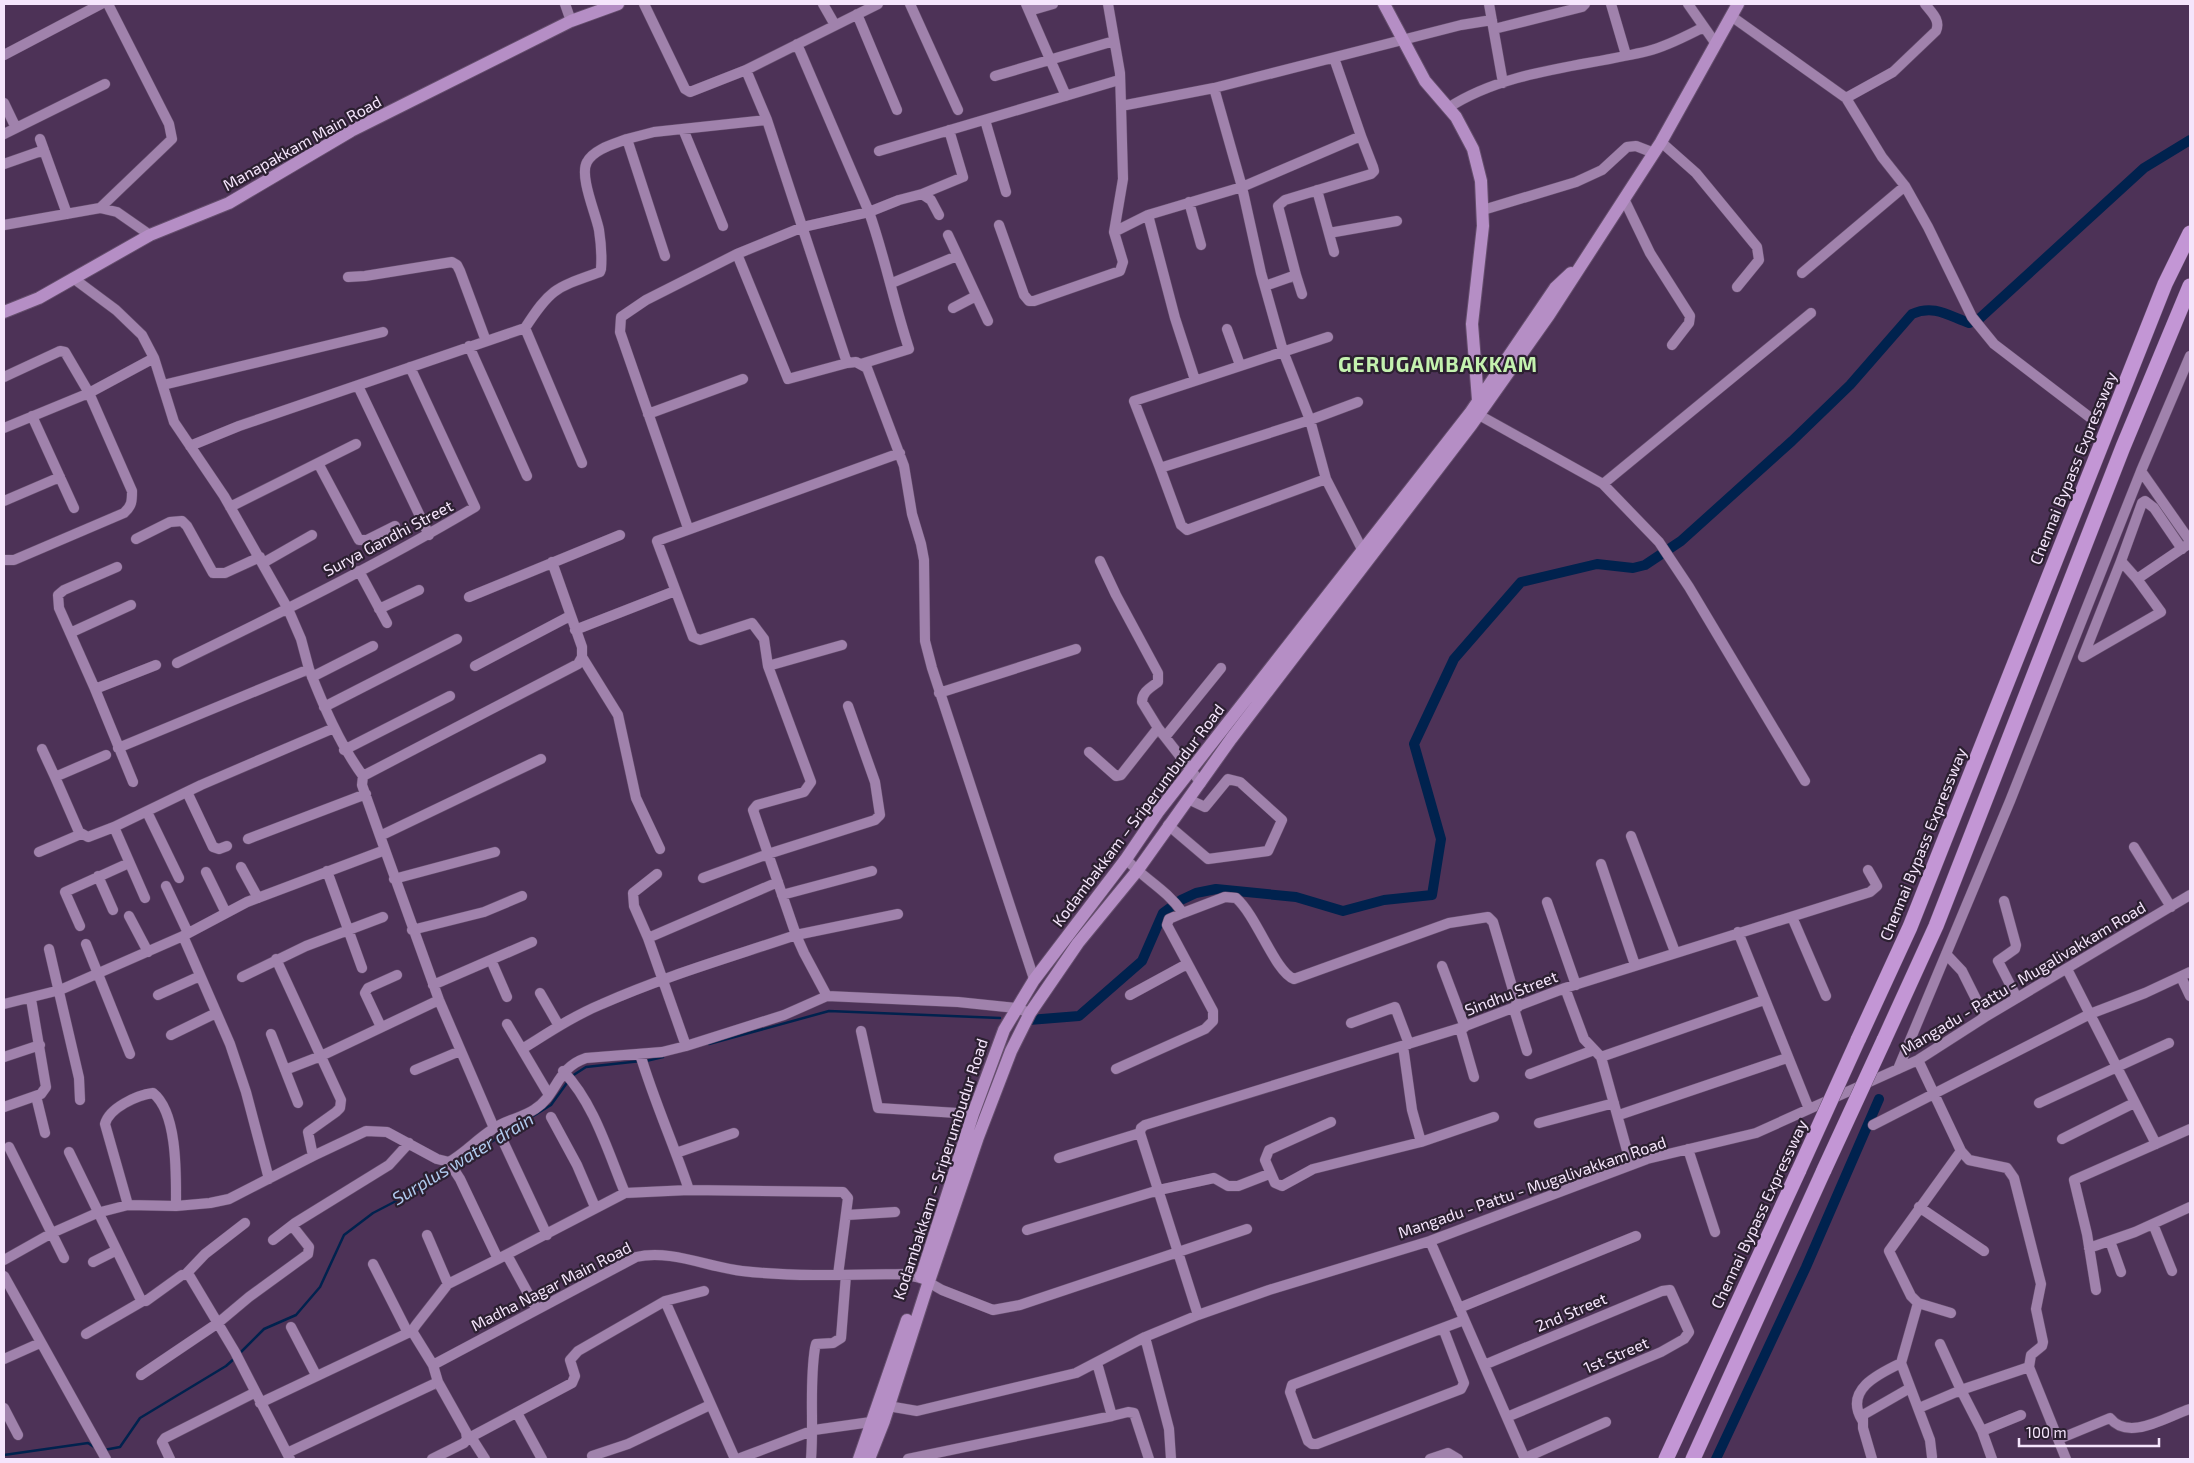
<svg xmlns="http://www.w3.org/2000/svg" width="2194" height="1463" font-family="'Exo 2',sans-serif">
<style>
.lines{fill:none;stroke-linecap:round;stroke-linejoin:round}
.stream{stroke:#00224e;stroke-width:2.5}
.canal{stroke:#00224e;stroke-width:10}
.minor-casing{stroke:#654e6d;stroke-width:11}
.major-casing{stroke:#654e6d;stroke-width:14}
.highway-casing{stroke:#654e6d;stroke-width:16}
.minor{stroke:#a082ac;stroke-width:10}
.major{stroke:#b58ec5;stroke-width:12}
.highway{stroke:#c396d5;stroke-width:15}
.highway-bridge-casing{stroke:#654e6d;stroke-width:16;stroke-linecap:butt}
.highway-bridge{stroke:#c396d5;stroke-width:15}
.labels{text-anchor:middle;stroke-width:4.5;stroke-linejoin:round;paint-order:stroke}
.street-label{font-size:16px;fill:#f5e5fc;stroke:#2c2031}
.water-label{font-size:18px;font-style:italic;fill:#b0caee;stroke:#2c2031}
.district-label{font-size:21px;font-weight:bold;letter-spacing:1px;fill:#c4f2af;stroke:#2c2031}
</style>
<rect width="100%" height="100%" fill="#4d3257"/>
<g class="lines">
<path class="stream" d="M 709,1044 L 829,1011 L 1000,1018
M 646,1061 L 663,1057
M 572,1076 L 586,1067 L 641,1061
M 454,1165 L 551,1105 L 569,1080
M 239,1354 L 264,1329 L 296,1315 L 320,1287 L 344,1235 L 373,1213 L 423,1187 L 450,1169
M 104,1450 L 120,1447 L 140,1418 L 226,1366 L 235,1358
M 4,1455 L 88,1443 L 94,1447"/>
<path class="canal" d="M 1029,1020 L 1079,1016 L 1142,961 L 1163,913 L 1181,900 L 1196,893 L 1216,889 L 1296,897 L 1343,911 L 1384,900 L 1432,895 L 1441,839 L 1414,744 L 1454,659 L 1521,582 L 1597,564 L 1633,568 L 1645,565 L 1681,541 L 1792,441 L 1850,385 L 1912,314 C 1934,304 1949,316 1969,323 L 1979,319 L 2144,168 L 2190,140
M 1716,1459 L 1806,1267 L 1879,1099"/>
<defs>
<path id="minor" d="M 565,4 L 571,21
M 644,4 L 685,89 L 690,92 L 746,70
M 823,4 L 835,25
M 910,4 L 958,110
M 1026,4 L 1066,96
M 1108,4 L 1120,73 L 1121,106 L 1214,88
M 1489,4 L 1503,83
M 1611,4 L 1626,55
M 1688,4 L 1716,44
M 1029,11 L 1053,4
M 857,14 L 897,110
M 1731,16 L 1846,98 L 1882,157 L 1905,186 L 1928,227 L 1972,317 L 1994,344 L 2092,419
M 1494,29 L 1582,7 L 1585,4
M 797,44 L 869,212 L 899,200 L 922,194 L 931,200 L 939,215
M 4,55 L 101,4
M 995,76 L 1114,41
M 1846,98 L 1893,72 L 1936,31 C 1941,20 1931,12 1925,4
M 4,103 L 16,128
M 1448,108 C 1506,70 1582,67 1648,51 C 1668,46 1686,36 1704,27
M 985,120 L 1006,192
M 683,129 L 723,226
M 4,134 L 105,84
M 40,139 L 67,214
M 1661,142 L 1696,173 L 1757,247 L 1759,260 L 1737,287
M 879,151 L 1119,80
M 4,164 L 44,150
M 1317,190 L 1334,252
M 922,194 L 963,177 L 949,130
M 1624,199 L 1650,253 L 1690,316 L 1689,323 L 1672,345
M 1189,202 L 1201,245
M 100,208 L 172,139 L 169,124 L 108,4
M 1483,210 L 1576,182 L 1602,170 L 1627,147 L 1636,146 L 1654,153
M 4,225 L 100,208 L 117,212 L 150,235
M 999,225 L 1024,295 L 1029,301 L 1034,301 L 1120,271 L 1123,262 L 1114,232 L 1123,179 L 1121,106
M 1114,232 L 1148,215
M 1329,233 L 1397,221
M 948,235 L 988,321
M 737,254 L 788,379 L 847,363 L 767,120
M 665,256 L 627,139 L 654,132 L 767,120 L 746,70 L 878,4
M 1802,273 L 1905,186
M 1296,275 L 1302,294
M 348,277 L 365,276 L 452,262 L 457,265 L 460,271 L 486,341
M 892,283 L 957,256
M 1265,286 L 1296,275 L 1278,206 L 1285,200 L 1371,174 L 1374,171 L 1373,167 L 1361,136
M 953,308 L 976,296
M 525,328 C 551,288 555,288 600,272 L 601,269 C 602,256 601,243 599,230 C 596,214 579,176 587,162 C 594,149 614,144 627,139
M 1227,329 L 1240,365
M 469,346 L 527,476
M 847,363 L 856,362 L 867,368 L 904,466 L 912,514 L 921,544 L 924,560 L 925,641 L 932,668 L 1034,979
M 4,377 L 60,351 L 65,352 L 89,393 L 4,428
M 1195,380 L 1175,318 L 1148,215 L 1242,187 L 1361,136 L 1334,58
M 163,385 L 383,332
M 358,386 L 429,535
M 648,414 L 743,379
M 1479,415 L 1603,484 L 1659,542 L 1689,587 L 1805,781
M 32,416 L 74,508
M 190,446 L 239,426 L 525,328 L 582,463
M 318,463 L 359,540 L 367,540 L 395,526
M 1160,468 L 1134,401 L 1328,337
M 2141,471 L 2190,541
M 1326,479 L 1187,530 L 1181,525 L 1160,468 L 1310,420 L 1358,402
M 1603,484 L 1811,313
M 4,501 L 60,477
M 230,507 L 356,444
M 688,528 L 620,332 L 621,317 L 646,300 L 737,254 L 803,227 L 869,212 C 885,257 894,304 909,349 L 861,364
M 136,539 L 170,522 L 182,521 L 187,526 L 213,573 L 225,573 L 260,557
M 1365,555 L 1326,479 L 1310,420 L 1283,351 L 1261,273 L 1242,187 L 1214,88 L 1461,25 L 1492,20
M 4,560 L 14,560 L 124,513 C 132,506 132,501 132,491 L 89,393 L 154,358 L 142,335 L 116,310 L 73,278
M 1100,561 L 1116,595 L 1158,673 L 1158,682 C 1150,688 1142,692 1142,702 L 1158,728
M 2121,561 L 2142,503 L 2145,501 L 2154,508 L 2182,549
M 263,563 L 312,535
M 359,571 L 387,623
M 469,597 L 620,535
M 379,609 L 419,590
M 575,630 L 675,591
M 70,633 L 131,605
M 582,657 L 618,715 L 636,798 L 660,849
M 2083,657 L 2121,561 L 2137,579 L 2190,543
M 2083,657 L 2161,612 L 2137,579
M 177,663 C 278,614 379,564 475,507 L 410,367
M 475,666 L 570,616
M 768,666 L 764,639 L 752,623 L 700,640 L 693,637 L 657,541 L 900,453
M 309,669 C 324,707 339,743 363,776 L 578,664 L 582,657 L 582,647 L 552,562
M 312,677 L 373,646
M 95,689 L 59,608 L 58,595 L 64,590 L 117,567
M 939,693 L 1076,649
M 324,707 L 457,639
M 1165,737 L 1201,783
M 118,748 L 309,669 L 301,639 L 288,609 L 224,496 L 174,422 L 154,358
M 42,749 L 55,777 L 106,755
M 344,750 L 450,696
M 1089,752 L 1116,776 L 1121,775 L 1158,728 L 1165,737 L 1221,668
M 363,776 L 362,785 L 380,836 L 541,759
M 55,777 L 79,832 L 88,837 L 114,827 L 201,785 L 334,728
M 133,782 L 95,689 L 156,665
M 187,792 L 213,847 L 219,849 L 227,846
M 147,812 L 179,878
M 1168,825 L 1208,859 L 1268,851 L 1282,820 L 1240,782 L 1228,779 L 1205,807 L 1188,799
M 114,827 L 145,898
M 380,836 L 439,1000 L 494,1128
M 1631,836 L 1675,952
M 248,839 L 366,794
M 2134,847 L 2171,907
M 39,852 L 81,834
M 1126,859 C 1145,880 1165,888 1183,913 L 1225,897 L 1236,898 C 1257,916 1275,972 1294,979 L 1449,923 L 1488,917 L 1493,922 L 1518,1007
M 1601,864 L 1635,965
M 241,867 L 258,898
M 327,871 L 362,968
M 206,872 L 226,913
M 657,874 L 633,893 L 634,906 L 648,938 L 686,1046
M 98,876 L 113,910
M 703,878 L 768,854 L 875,820 L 880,815 L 875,782 L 848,706
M 394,879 L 495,852
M 166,886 L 188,933
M 782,895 L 872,871
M 2004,901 L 2016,945 L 2015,949 L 1998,961 L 2017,998
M 1547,902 L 1576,985
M 129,916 L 148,952
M 1792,917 L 1826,996
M 80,926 L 65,892 L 129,863
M 412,930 L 484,912 L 522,896
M 1738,932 L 1809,1109
M 183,936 L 247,902 L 385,850
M 648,938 L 778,882
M 86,944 L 130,1054
M 49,949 L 79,1078 L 80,1100
M 1946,954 L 1962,971 L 1985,1017
M 276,959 L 341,1100 L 340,1108 L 336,1112 L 308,1132 L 313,1156
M 491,960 L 507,997
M 1442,966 L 1465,1027
M 2067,969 L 2156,1144
M 242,977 L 306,946 L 383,917
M 2181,977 L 2190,996
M 433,985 L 532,942
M 1565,988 L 1584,1039 L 1601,1057 L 1631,1165
M 540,993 L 559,1026
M 158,995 L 200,976
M 1130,995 L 1187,964
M 827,996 L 804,953 L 796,935 L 898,914
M 4,1004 L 60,990 L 183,936 L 230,1044 L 246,1092 L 269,1179
M 1514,1009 L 1527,1051
M 1351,1023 L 1395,1007 L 1409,1044
M 507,1024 L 549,1095
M 381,1027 L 365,993 L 368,988 L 397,975
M 1460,1028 L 1474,1077
M 861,1031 L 878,1108 L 973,1114
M 271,1034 L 298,1103
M 171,1035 L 216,1013
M 1403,1046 L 1412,1110 L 1421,1142
M 522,1049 C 548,1033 573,1016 602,1004 C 665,976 731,957 796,935 L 753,810 L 757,805 L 804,792 L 811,782 L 768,666 L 842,645
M 640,1054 C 654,1101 674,1145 689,1190
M 4,1057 L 40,1045
M 1601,1057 L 1764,1000
M 1918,1060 L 1961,1151 L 1969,1160 L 2007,1168 L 2014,1178 L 2041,1284 L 2036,1309 L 2043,1342 L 2042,1346 L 2031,1355 L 2029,1367 L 2066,1459
M 1116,1069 L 1205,1029 L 1213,1021 L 1213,1011 L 1167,925 L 1169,919 L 1183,913
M 1898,1069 L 2010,801 L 2141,471 L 2190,356
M 285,1070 L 321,1056 L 439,1000
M 415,1070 L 460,1051
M 563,1071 C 594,1103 608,1152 625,1193
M 1530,1074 L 1594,1050
M 36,1096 L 45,1133
M 2039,1103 L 2169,1043
M 4,1107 L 41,1094 L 46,1087 L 31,999
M 1619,1115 L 1787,1058
M 551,1117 L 577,1165 L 595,1207
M 1331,1122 L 1269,1150 L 1265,1160 L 1275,1183 L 1282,1186 L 1313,1169 L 1421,1142 L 1494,1117
M 1539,1123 L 1614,1103
M 1873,1125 L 2090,1014 L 2145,993 L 2190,972
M 1140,1133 L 1141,1128 L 1145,1125 L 1460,1028 L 1565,988 L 1870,892 L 1877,886 L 1868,870
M 1140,1133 L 1198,1315
M 2062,1139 L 2134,1103
M 503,1141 L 547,1235
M 9,1147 L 64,1258
M 1688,1149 L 1715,1232
M 69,1152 L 141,1300 L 146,1301 L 182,1275 L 189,1275 L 235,1352 L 290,1459
M 676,1153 L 734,1133
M 1059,1158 L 1140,1133
M 449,1162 C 465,1153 477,1139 493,1129 C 505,1120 522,1118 535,1109 C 558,1094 556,1068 586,1058 L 662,1052 L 686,1046 L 784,1015 L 827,996 L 958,1002 L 1016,1008 L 1030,1013
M 449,1162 L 460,1179 L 498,1259 L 625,1193 L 689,1190 L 843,1192 L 848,1198 L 838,1275
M 128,1205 L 105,1124 C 109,1108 137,1095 153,1093 C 178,1113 176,1176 176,1206
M 1919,1207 L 1984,1251
M 847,1215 L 895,1212
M 2153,1224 L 2172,1271
M 1027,1230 L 1159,1190 L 1214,1178 L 1228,1186 L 1238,1186 L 1269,1174
M 427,1235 L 448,1284
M 273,1240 L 295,1223
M 1430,1241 L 1525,1459
M 2110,1241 L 2121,1272
M 2089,1248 L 2135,1232 L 2190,1207
M 507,1255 L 536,1308
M 4,1260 L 52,1233 L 97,1213 L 128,1205 L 176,1206 L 210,1203 L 229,1199 L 313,1156 L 366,1131 L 387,1132 L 437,1159 L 449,1162
M 93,1262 L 115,1251
M 373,1264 L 408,1333
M 186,1274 L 205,1254 L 245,1223
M 4,1276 L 106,1459
M 2096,1290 L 2087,1234 L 2074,1180 L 2190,1129
M 665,1301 L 735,1459
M 1918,1303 L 1901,1363 L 1930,1440 L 1932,1457
M 1459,1308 L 1636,1236
M 1951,1313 L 1918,1303 L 1911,1296 L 1889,1251 L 1961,1151
M 291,1327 L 316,1375
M 1443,1328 L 1464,1383 L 1461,1389 L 1317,1444 L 1312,1444 L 1308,1441 L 1290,1392 L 1292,1385 L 1464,1320
M 86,1334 L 143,1301
M 1145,1337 L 1169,1429 L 1171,1459
M 4,1359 L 40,1343
M 433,1365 L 412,1331 L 416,1325 L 448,1284 L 498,1259
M 1484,1365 L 1662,1291 L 1670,1290 L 1689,1332 L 1684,1339 L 1661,1352 L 1507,1417
M 141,1375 L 218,1323 L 249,1297 L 308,1254 L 309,1247 L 294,1228 L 295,1223 L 389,1165 L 409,1143
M 260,1403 L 412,1331
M 882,1405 L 917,1411 L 1076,1373 L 1145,1337 L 1198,1315 L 1269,1290 L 1430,1241 L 1647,1159 L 1756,1133 L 1918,1060 L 1985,1017 L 2190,895
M 4,1408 L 18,1435
M 1919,1408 L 1961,1390 L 1940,1344
M 517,1413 L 542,1459
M 1112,1416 L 1128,1412 L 1134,1413 L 1149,1459
M 1862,1420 C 1844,1390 1878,1374 1901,1363
M 1982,1431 L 2021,1415
M 471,1437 L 485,1459
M 467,1439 L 572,1383 L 575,1376 L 570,1360 L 578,1351 L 665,1301 L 704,1291
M 2059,1439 L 2110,1418 C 2129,1442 2167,1416 2190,1409
M 287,1453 L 438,1382
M 592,1456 L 628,1444 L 710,1405
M 1525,1458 L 1606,1422
M 170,1459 L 162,1442 L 165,1438 L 254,1393
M 432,1459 L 464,1443 L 467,1439 L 466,1432 L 438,1382 L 433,1365 L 636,1257 C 670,1249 708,1267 742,1271 C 795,1277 850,1275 903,1274 L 921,1278 L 942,1290 L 993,1310 L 1020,1305 L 1247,1229
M 738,1459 L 814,1430 L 878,1421
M 811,1459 C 814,1422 809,1385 815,1348 L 816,1344 L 833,1343 L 841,1338 L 846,1275
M 908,1459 L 1112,1416 L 1097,1363
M 1430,1459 L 1448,1453 L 1458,1459
M 1872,1459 L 1863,1428 L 1863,1415 L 1910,1388
M 1992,1459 L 1982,1431 L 1961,1390 L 2029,1367"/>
<path id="major" d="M 1384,4 L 1425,81 L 1456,117 L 1473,149 L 1481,181 L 1483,226 L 1472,324 L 1478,400
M 4,312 L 39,298 L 150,235 L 229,203 L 351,131 L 571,21 L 618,4
M 921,1277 L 973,1114 L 1004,1030 L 1034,980 L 1126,859 L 1158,812 L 1470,413 L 1555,288 L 1571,273
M 859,1459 L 907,1320
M 869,1459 L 884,1421 L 927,1287 L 978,1137 L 1011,1051 L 1030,1013 L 1078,943 L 1137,871 L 1231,739 L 1472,424 L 1549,315 L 1661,142 L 1738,4"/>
<path id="highway" d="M 1858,1040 L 1910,927 L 2165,284 L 2190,233
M 1884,1040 L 1936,926 L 2123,447 L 2190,286
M 1666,1459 L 1799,1170
M 1693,1459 L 1824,1170"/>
</defs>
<use href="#minor" class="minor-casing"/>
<use href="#major" class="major-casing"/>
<use href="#highway" class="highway-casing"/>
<use href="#minor" class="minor"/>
<use href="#major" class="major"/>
<use href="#highway" class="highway"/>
<defs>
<path id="highway-bridge" d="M 1799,1170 L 1858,1040
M 1824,1170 L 1884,1040"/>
</defs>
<use href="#highway-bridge" class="highway-bridge-casing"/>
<use href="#highway-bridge" class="highway-bridge"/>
</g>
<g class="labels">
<g class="street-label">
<text transform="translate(302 143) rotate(-29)" y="6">Manapakkam Main Road</text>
<text transform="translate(2073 468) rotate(-68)" y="6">Chennai Bypass Expressway</text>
<text transform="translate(388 538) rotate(-28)" y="6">Surya Gandhi Street</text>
<text transform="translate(1138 815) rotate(-53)" y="6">Kodambakkam – Sriperumbudur Road</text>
<text transform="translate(1923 844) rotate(-68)" y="6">Chennai Bypass Expressway</text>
<text transform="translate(2023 978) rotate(-31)" y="6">Mangadu - Pattu - Mugalivakkam Road</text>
<text transform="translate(1511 993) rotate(-21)" y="6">Sindhu Street</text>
<text transform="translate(940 1169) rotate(-72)" y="6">Kodambakkam – Sriperumbudur Road</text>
<text transform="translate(1532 1187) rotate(-19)" y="6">Mangadu - Pattu - Mugalivakkam Road</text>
<text transform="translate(1759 1214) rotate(-65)" y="6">Chennai Bypass Expressway</text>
<text transform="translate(551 1286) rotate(-27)" y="6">Madha Nagar Main Road</text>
<text transform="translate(1571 1312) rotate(-23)" y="6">2nd Street</text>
<text transform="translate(1616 1355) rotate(-23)" y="6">1st Street</text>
</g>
<g class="water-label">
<text transform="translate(463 1159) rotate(-31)" y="6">Surplus water drain</text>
</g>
<g class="district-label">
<text x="1438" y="372">GERUGAMBAKKAM</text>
</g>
</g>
<rect width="2194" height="1463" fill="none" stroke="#f5e5fc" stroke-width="10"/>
<path d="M2019 1438v8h140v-8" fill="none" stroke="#f5e5fc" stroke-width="2.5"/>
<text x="2026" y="1438" font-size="15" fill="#f5e5fc" stroke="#2c2031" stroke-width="4" paint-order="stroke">100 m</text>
</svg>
